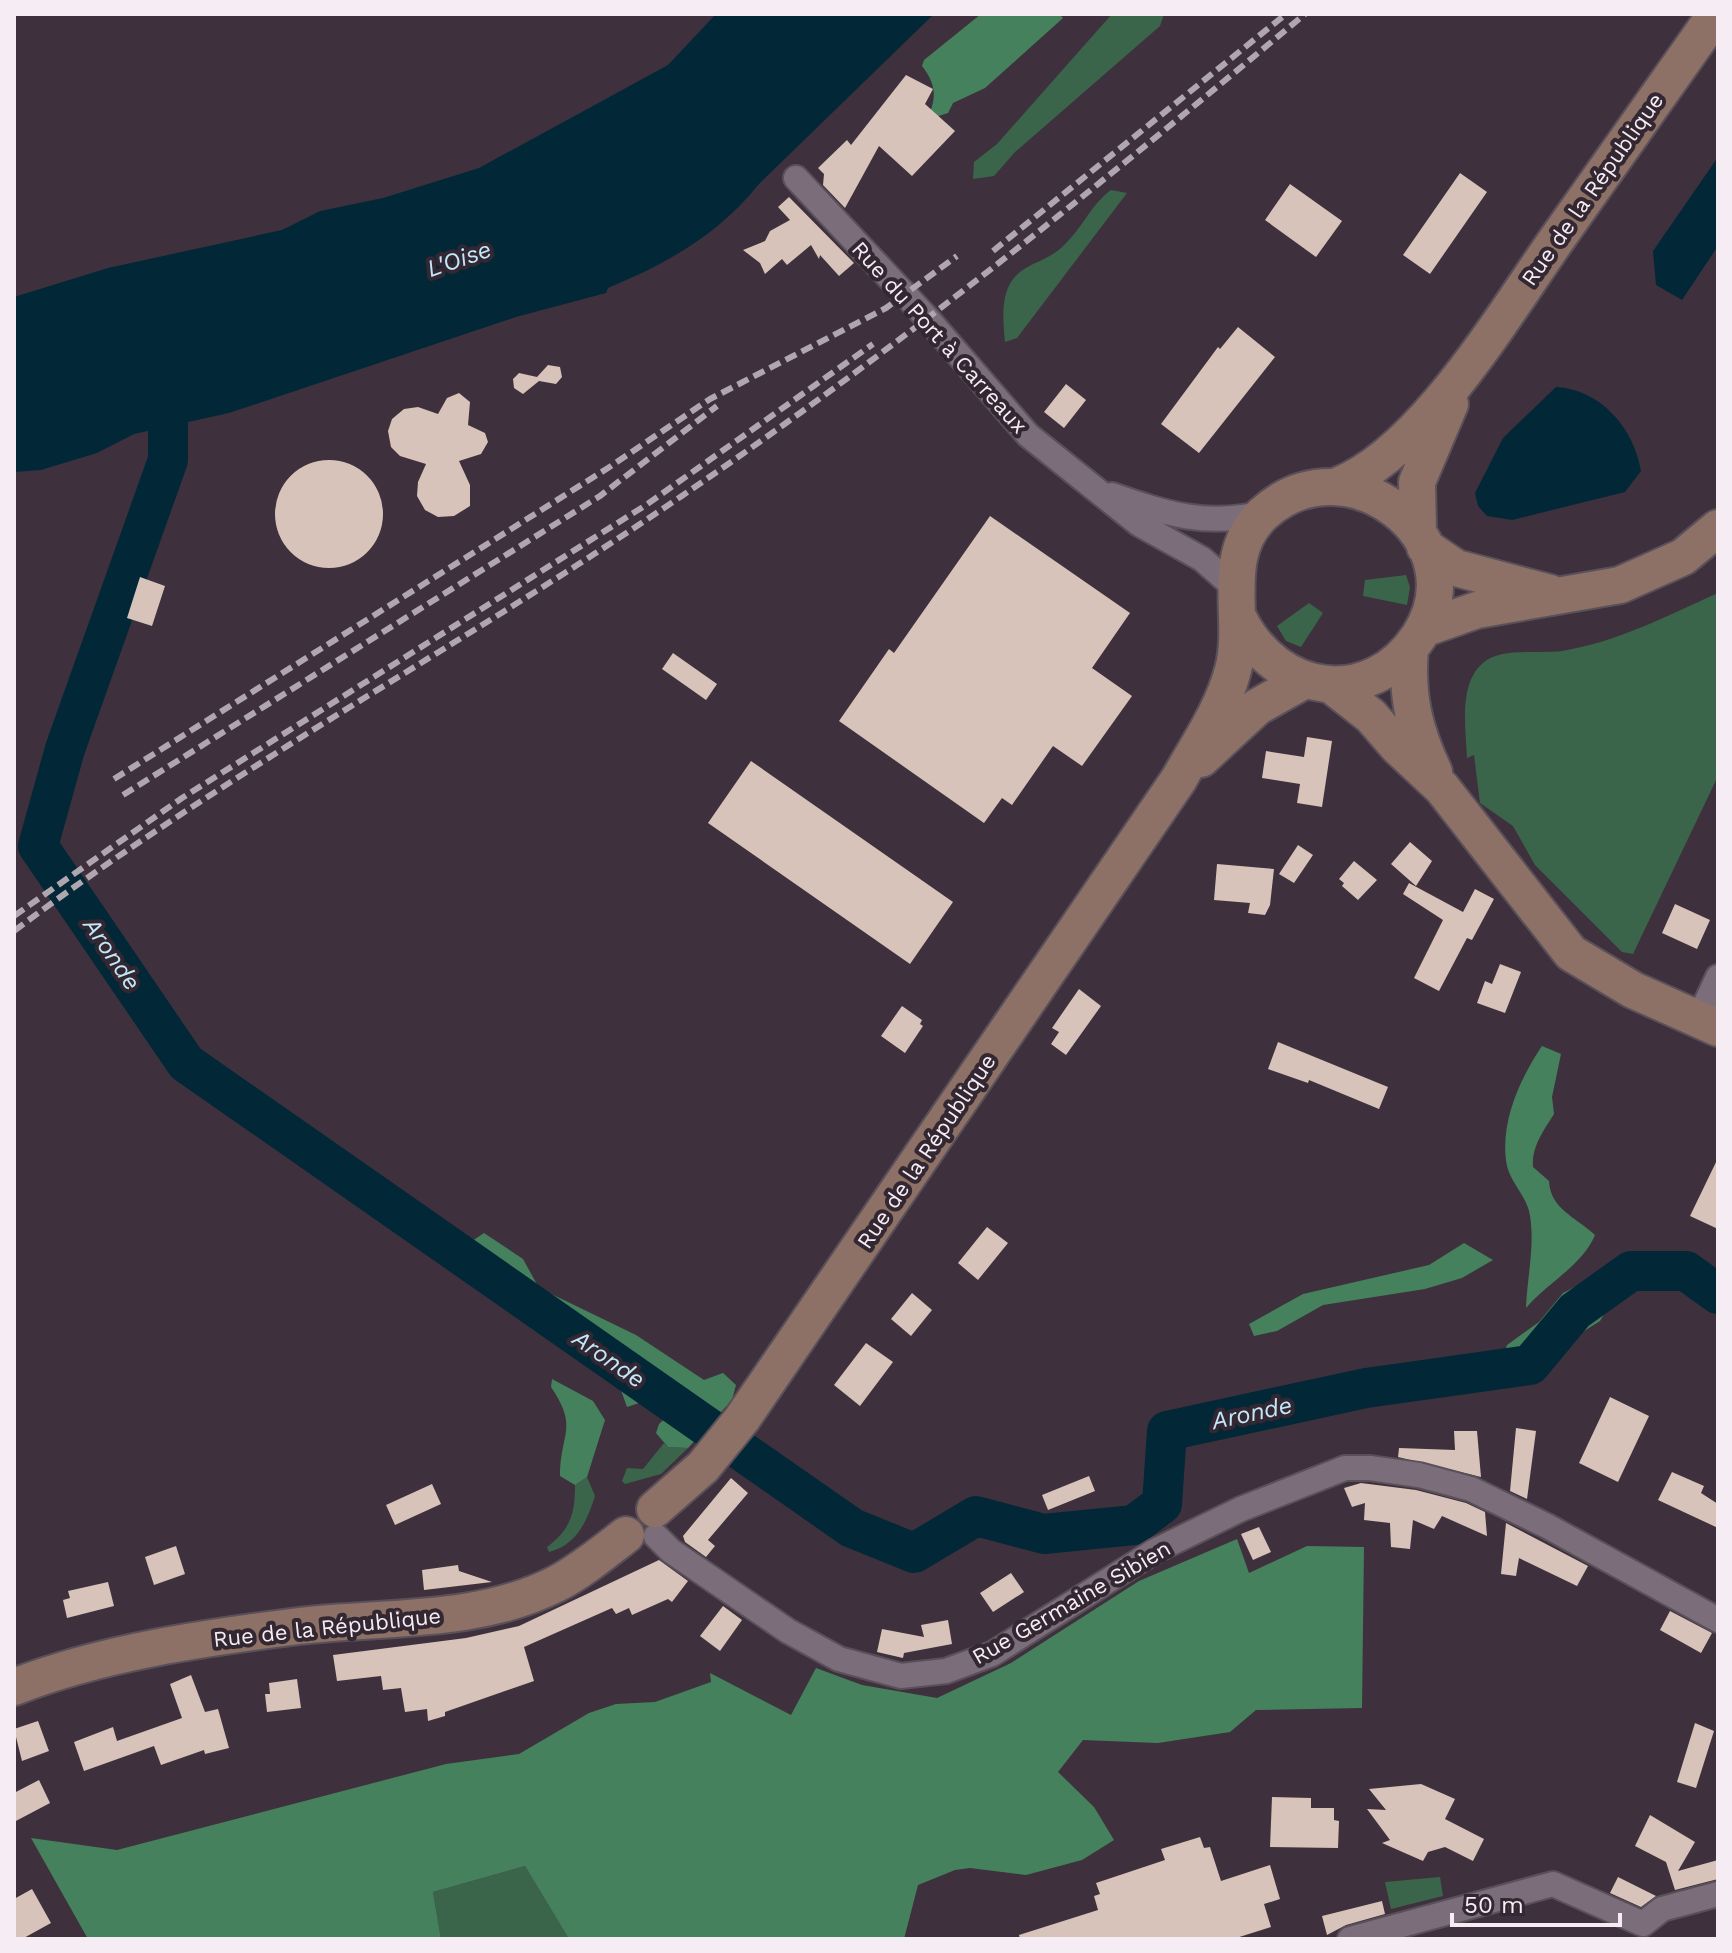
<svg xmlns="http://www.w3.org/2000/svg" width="1732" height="1953" font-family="'Work Sans',sans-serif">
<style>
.green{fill:#3a654a}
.forest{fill:#46815d}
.water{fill:#022838}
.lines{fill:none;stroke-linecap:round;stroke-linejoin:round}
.river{stroke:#022838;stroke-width:40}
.building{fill:#d7c3b9}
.street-casing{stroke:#5a505a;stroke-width:28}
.secondary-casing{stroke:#5a505a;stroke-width:40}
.street{stroke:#7b6d7a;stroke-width:24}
.secondary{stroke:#8d7166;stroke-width:36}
.rail{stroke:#b0a6af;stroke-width:6;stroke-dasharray:12 6;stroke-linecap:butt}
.labels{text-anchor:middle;stroke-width:8;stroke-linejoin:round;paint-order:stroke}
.street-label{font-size:22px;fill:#f5ecf4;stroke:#332732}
.water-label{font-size:24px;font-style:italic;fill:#c4e8fb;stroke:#332732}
</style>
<rect width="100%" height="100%" fill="#3e313d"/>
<path class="green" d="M 1112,14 L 1164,14 L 1160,26 L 1015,152 L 994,176 L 973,179 L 974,162 L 997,144 Z
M 1111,190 L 1127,193 L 1017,338 L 1005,342 C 1003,320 999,288 1020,272 C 1034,261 1051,260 1067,242 C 1084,225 1091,205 1111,190 Z
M 1406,575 L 1410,587 L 1407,605 L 1363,596 L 1365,580 Z
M 1718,593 L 1718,776 L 1633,954 L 1622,952 L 1535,865 L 1513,826 L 1480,803 L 1474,755 L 1467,758 C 1466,729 1458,684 1483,663 C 1500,647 1540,654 1562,651 C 1617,642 1667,616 1718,593 Z
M 1309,603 L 1323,613 L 1301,647 L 1286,641 L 1277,626 Z
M 664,1443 L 668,1447 L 688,1448 L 661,1474 L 625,1484 L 622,1481 L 627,1468 L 643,1469 Z
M 587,1477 L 595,1496 C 587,1521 577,1545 549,1552 L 547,1547 C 571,1529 575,1513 575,1485 Z
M 525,1866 L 569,1939 L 441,1939 L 433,1892 Z
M 1440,1877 L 1443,1896 L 1391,1909 L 1385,1882 Z"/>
<path class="forest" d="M 981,14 L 1059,14 L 1063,18 L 985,88 L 953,103 L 948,113 L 926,120 C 937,100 937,85 922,66 L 924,60 Z
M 1542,1046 L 1561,1054 L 1552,1097 L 1554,1114 C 1544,1130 1531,1147 1533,1167 L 1549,1181 C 1550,1209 1576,1217 1595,1235 C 1582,1266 1548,1282 1526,1308 C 1527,1278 1535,1246 1530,1216 C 1528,1198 1511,1183 1507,1166 C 1499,1125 1519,1080 1542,1046 Z
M 484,1233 L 523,1259 L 539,1288 L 636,1335 L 704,1380 L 723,1373 L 736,1385 L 732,1400 L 688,1448 L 668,1447 L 656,1433 L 659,1424 L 684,1400 C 676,1385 667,1386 652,1388 L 639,1403 L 627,1407 L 617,1379 L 632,1360 L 603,1340 L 520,1316 L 460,1274 L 456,1252 Z
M 1464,1243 L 1493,1260 L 1462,1278 L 1425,1289 L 1323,1305 L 1277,1331 L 1254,1336 L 1249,1324 L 1303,1294 L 1429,1265 Z
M 1586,1281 L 1589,1285 L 1585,1291 L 1525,1352 L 1512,1354 L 1505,1351 L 1507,1345 L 1539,1322 L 1563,1293 Z
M 1642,1284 L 1611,1302 L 1600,1321 L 1562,1345 L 1546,1366 L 1518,1381 L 1510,1380 L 1509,1375 C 1521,1365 1535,1360 1547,1351 C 1579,1328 1597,1284 1642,1284 Z
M 552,1379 L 593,1401 L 605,1420 L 587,1477 L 575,1485 L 560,1476 C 560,1433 579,1428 551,1387 Z
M 1237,1539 L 1249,1573 L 1307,1546 L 1364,1547 L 1362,1708 L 1256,1710 L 1230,1732 L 1158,1743 L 1083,1740 L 1058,1772 L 1094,1807 L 1114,1840 L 1082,1860 L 1026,1875 L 970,1868 L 955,1870 L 918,1885 L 904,1939 L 569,1939 L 525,1866 L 433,1892 L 441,1939 L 88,1939 L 31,1838 L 117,1850 L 446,1764 L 519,1754 L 589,1713 L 616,1704 L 655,1702 L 711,1682 L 710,1673 L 791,1715 L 816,1668 L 862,1685 L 937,1698 L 1011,1663 L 1139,1581 Z"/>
<path class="water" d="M 716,14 L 934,14 L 759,184 C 718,235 668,263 608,288 L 606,293 L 516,317 L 229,413 L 134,434 L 97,453 L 41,470 L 14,472 L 14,297 L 108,268 L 282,230 L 320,211 L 383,198 L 479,168 L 668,65 Z
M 1718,157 L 1718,246 L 1682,300 L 1656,285 L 1653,251 Z
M 1556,387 C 1600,389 1634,428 1641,471 L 1625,492 L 1512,520 L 1487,516 L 1478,506 L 1475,493 L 1503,438 Z"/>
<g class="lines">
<path class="river" d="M 168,370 L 168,460 L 65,749 L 38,846 L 186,1063 L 852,1528 L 914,1553 L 976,1516 L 1044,1534 L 1134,1525 L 1162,1504 L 1167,1431 L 1366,1388 L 1530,1365 L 1575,1311 L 1631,1271 L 1686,1271 L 1718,1294"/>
</g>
<path class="building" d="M 906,75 L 933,89 L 925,104 L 955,131 L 912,176 L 879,146 L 845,208 L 823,185 L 824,174 L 818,168 L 847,140 L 851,145 Z
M 1460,173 L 1487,192 L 1430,274 L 1403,255 Z
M 1290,184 L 1342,221 L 1316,257 L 1265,220 Z
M 789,197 L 854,263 L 839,276 L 820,255 L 819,259 L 811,245 L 787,265 L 782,259 L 765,274 L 760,263 L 743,250 L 765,241 L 770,231 L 790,220 L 778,207 Z
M 1238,327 L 1275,357 L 1199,453 L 1161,424 L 1218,347 L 1220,349 Z
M 548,365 L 560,367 L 562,377 L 556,384 L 539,381 L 523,394 L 514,388 L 513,379 L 519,373 L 537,377 Z
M 1066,384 L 1086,400 L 1064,428 L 1044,412 Z
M 459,393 L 470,402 L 468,425 L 485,433 L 488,442 L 481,454 L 459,461 L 470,485 L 470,506 L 454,516 L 438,517 L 425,510 L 417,496 L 418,482 L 426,464 L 400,456 L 391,447 L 388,431 L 392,419 L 404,409 L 418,407 L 438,414 L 447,398 Z
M275 514a54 54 0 1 1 108 0a54 54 0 1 1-108 0Z
M 990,516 L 1130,613 L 1092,668 L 1132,696 L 1082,766 L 1053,746 L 1012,805 L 1002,798 L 984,823 L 839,721 L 889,649 L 894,653 Z
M 140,577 L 165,586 L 152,626 L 127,618 Z
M 673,653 L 717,684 L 706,700 L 662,669 Z
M 1307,737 L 1332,741 L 1322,807 L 1297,803 L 1300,784 L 1262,778 L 1266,751 L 1304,757 Z
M 751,761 L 953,902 L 910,964 L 708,823 Z
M 1410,842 L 1432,861 L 1416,886 L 1391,864 Z
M 1298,845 L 1313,855 L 1294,883 L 1279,874 Z
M 1354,861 L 1377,880 L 1358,900 L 1342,886 L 1344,883 L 1339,879 Z
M 1217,864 L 1274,869 L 1270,905 L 1265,915 L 1248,913 L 1250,903 L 1214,900 Z
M 1409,883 L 1463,912 L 1475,889 L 1494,899 L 1472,940 L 1467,938 L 1439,991 L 1414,978 L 1443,920 L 1403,894 Z
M 1675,904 L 1710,920 L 1697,949 L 1662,933 Z
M 1500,964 L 1521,972 L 1505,1013 L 1477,1003 L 1485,981 L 1492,984 Z
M 1079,989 L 1101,1006 L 1066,1055 L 1051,1044 L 1059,1032 L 1052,1028 Z
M 902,1006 L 922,1020 L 920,1024 L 923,1026 L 905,1053 L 881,1036 Z
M 1278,1042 L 1388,1087 L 1379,1109 L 1309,1080 L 1308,1083 L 1268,1069 Z
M 1718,1158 L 1718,1229 L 1690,1216 Z
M 987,1227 L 1008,1243 L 978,1280 L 958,1263 Z
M 912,1293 L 932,1310 L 911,1336 L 891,1319 Z
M 866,1343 L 893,1362 L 860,1406 L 834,1385 Z
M 1610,1397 L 1649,1416 L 1618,1482 L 1579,1463 Z
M 1516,1428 L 1536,1431 L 1527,1499 L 1510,1491 Z
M 1454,1431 L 1477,1431 L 1481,1477 L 1398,1457 L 1399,1448 L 1455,1450 Z
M 1672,1472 L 1704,1486 L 1701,1493 L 1718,1504 L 1718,1528 L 1658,1500 Z
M 1089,1476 L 1095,1491 L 1048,1510 L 1042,1495 Z
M 731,1478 L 748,1493 L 708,1540 L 715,1546 L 706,1557 L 685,1542 L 683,1536 Z
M 1361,1483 L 1416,1490 L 1466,1503 L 1485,1512 L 1487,1536 L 1442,1516 L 1434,1529 L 1413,1520 L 1410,1549 L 1391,1547 L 1390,1523 L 1364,1520 L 1365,1503 L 1352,1507 L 1344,1488 Z
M 432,1484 L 441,1504 L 395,1525 L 386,1505 Z
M 1506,1523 L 1588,1566 L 1577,1586 L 1519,1558 L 1516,1576 L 1501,1574 Z
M 1259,1527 L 1271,1552 L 1253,1560 L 1241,1534 Z
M 176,1546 L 185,1574 L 154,1585 L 145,1557 Z
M 659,1560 L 688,1581 L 672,1602 L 668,1599 L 632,1615 L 629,1608 L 616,1614 L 612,1608 L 524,1647 L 534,1681 L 445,1712 L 445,1716 L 428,1721 L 427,1709 L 405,1712 L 401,1688 L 383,1690 L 381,1676 L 337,1681 L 333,1655 L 466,1638 L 519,1626 Z
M 458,1565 L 459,1571 L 492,1582 L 424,1590 L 422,1570 Z
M 1011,1573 L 1024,1592 L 993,1612 L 980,1593 Z
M 108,1582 L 114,1606 L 67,1618 L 63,1600 L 70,1598 L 68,1591 Z
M 723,1606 L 742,1620 L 720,1651 L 700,1636 Z
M 1670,1611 L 1712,1633 L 1701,1653 L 1660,1630 Z
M 948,1620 L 952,1644 L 904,1653 L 903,1658 L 877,1652 L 882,1629 L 924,1637 L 921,1625 Z
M 191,1675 L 205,1712 L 218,1709 L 229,1748 L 205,1754 L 204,1750 L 161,1765 L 154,1746 L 84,1771 L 74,1742 L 113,1727 L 117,1741 L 182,1718 L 170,1684 Z
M 297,1679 L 301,1708 L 267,1712 L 265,1694 L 270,1694 L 269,1683 Z
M 38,1721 L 49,1751 L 22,1761 L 14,1729 Z
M 1695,1723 L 1714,1731 L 1696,1788 L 1677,1782 Z
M 39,1780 L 50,1803 L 14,1822 L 14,1793 Z
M 1421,1784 L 1455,1799 L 1445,1819 L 1484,1839 L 1473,1861 L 1445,1847 L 1428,1852 L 1423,1861 L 1382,1843 L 1390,1840 L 1367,1809 L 1386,1810 L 1369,1789 Z
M 1272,1797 L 1311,1798 L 1311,1808 L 1334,1808 L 1334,1820 L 1339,1821 L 1338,1848 L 1270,1847 Z
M 1650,1815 L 1695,1842 L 1678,1871 L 1718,1860 L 1718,1879 L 1675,1890 L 1666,1862 L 1635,1846 Z
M 1200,1837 L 1204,1848 L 1210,1847 L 1221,1881 L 1270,1865 L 1280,1899 L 1264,1904 L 1271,1927 L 1233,1939 L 1020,1939 L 1019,1935 L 1098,1910 L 1094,1896 L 1100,1894 L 1096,1883 L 1165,1860 L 1161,1849 Z
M 1618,1877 L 1656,1896 L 1641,1907 L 1610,1893 Z
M 32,1889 L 51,1923 L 22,1939 L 14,1939 L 14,1899 Z
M 1382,1901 L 1385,1914 L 1346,1925 L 1327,1935 L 1322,1916 Z"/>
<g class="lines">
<defs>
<path id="street" d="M 796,178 L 927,318 L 1028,435 L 1139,524 L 1202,559 L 1235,588
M 1112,495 C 1167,514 1206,527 1264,513
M 1698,1020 L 1718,977
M 656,1536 L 671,1551 L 788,1631 L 839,1659 L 901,1676 L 946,1671 L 992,1654 L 1155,1551 L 1241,1509 L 1345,1468 L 1370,1468 L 1419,1475 L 1471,1489 L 1547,1526 L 1718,1620
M 1350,1939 L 1553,1884 L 1643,1924 L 1662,1909 L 1718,1894"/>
<path id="secondary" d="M 1337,486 C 1422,454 1505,313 1557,239 C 1610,164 1663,89 1716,14
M 1418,532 L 1417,482 L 1450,404
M 1425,547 L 1456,568 L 1550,593
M 1423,629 L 1477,610 L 1620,585 L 1683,557 L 1718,528
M 1410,649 C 1406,695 1414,730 1434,772
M 1330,684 L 1371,716 L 1397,746 L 1442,788 L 1571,953 L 1633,990 L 1718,1028
M 1201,759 L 1257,707 L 1305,680
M 655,1509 L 703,1467 L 742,1419 L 1179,779 C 1198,745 1223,709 1233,670 C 1247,619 1218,556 1263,514 C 1347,437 1481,540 1419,636 C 1370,710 1277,695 1239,619
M 14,1687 C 104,1652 204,1638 299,1626 C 385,1616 477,1624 556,1584 C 581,1571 604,1552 626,1535"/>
</defs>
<use href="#street" class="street-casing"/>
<use href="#secondary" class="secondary-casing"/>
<use href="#street" class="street"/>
<use href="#secondary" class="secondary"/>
<path class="rail" d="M 993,251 L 1286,14
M 114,779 L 608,468 L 710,399 L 886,308 L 957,256
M 123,795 L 600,496 L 717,406
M 14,916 L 182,798 L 646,505 L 873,344
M 14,931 C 218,778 443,656 655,514 C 882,362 1095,189 1305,14"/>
</g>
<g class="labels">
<g class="street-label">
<text transform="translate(1592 189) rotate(-55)" y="8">Rue de la République</text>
<text transform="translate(940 337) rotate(48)" y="8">Rue du Port à Carreaux</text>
<text transform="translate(926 1151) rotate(-56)" y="8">Rue de la République</text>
<text transform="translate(1071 1602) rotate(-30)" y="8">Rue Germaine Sibien</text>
<text transform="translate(327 1627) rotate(-6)" y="8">Rue de la République</text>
</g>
<g class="water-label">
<text transform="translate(459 259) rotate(-19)" y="8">L'Oise</text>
<text transform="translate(112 954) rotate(56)" y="8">Aronde</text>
<text transform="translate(609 1359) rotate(35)" y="8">Aronde</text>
<text transform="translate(1252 1413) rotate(-12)" y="8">Aronde</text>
</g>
</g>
<rect width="1732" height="1953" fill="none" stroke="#f5ecf4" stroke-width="32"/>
<path d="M1452 1913v12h168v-12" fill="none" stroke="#f5ecf4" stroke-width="4"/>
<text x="1464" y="1913" font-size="24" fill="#f5ecf4" stroke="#332732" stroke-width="6" paint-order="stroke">50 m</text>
</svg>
